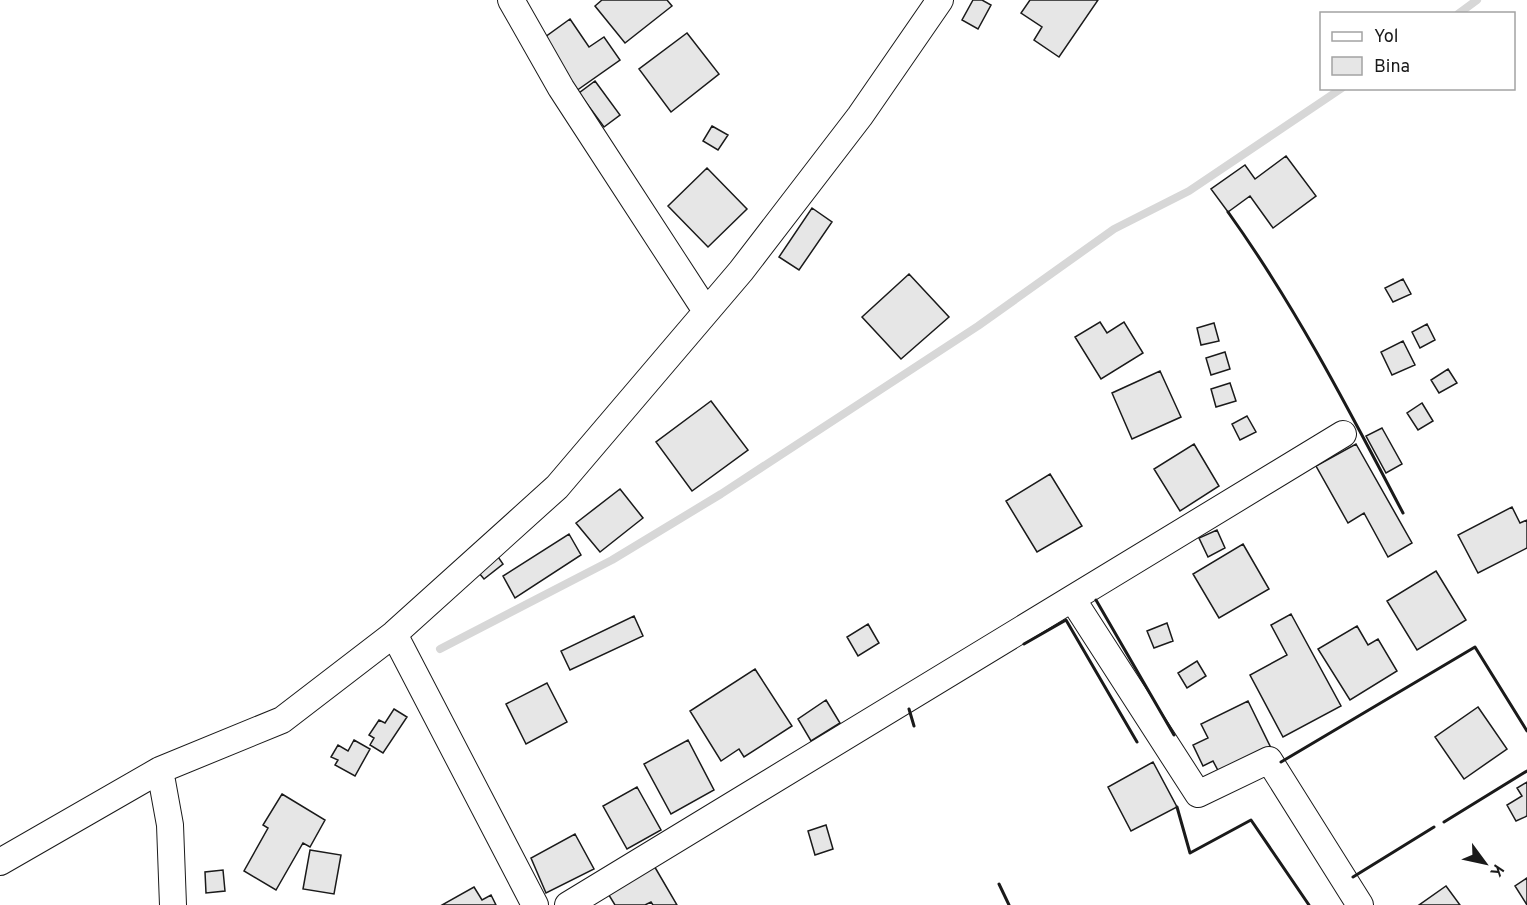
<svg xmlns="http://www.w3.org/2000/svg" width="1527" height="905" font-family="Overpass,sans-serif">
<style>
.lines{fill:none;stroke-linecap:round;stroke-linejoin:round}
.stream{stroke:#d7d7d7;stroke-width:8}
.building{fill:#e6e6e6;stroke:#1a1a1a;stroke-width:1.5}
.street-casing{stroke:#1a1a1a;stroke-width:28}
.street{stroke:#fff;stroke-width:26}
.wall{stroke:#1a1a1a;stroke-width:3}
</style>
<rect width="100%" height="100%" fill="#fff"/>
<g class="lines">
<path class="stream" d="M 1458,14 L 1477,0
M 440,649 L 612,560 L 721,494 L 978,326 L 1114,229 L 1189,191 L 1342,88"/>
</g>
<path class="building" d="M 602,0 L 667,0 L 672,6 L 625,43 L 595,6 Z
M 973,0 L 982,0 L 991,5 L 978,29 L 962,20 Z
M 1030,0 L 1098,0 L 1059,57 L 1034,40 L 1042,27 L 1021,13 Z
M 570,19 L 589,47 L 604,37 L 620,60 L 576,91 L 541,40 Z
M 687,33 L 719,74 L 671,112 L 639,69 Z
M 595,81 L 620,115 L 604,127 L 579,93 Z
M 712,126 L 728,135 L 718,150 L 703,141 Z
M 1286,156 L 1316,196 L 1273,228 L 1250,196 L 1228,212 L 1211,189 L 1245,165 L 1255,179 Z
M 707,168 L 747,209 L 708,247 L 668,206 Z
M 812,208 L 832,222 L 799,270 L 779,257 Z
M 909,274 L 949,317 L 901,359 L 862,317 Z
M 1403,279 L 1411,294 L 1393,302 L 1385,288 Z
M 1100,322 L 1107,333 L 1124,322 L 1143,353 L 1101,379 L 1075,337 Z
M 1214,323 L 1219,341 L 1201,345 L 1197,328 Z
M 1427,324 L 1435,340 L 1420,348 L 1412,332 Z
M 1403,341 L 1415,365 L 1392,375 L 1381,352 Z
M 1225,352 L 1230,369 L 1211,375 L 1206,358 Z
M 1448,369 L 1457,383 L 1439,393 L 1431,380 Z
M 1160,371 L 1181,417 L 1132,439 L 1112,393 Z
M 1230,383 L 1236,401 L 1216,407 L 1211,389 Z
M 711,401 L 748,450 L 692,491 L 656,442 Z
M 1422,403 L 1433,421 L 1418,430 L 1407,413 Z
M 1247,416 L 1256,432 L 1240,440 L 1232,424 Z
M 1382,428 L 1402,464 L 1386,473 L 1366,436 Z
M 1194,444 L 1219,486 L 1180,511 L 1154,469 Z
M 1356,444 L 1412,543 L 1388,557 L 1364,513 L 1348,523 L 1316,466 Z
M 1050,474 L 1082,526 L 1037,552 L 1006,501 Z
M 620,489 L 643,518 L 600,552 L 576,523 Z
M 1512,507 L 1520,523 L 1527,520 L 1527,548 L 1478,573 L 1458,535 Z
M 1217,530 L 1225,548 L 1208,557 L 1199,538 Z
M 569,534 L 581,555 L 515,598 L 503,576 Z
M 1243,544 L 1269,589 L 1219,618 L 1193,574 Z
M 494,551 L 503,564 L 484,579 L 474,567 Z
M 1436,571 L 1466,620 L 1417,650 L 1387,601 Z
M 1291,614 L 1341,706 L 1283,737 L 1250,675 L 1287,655 L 1271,625 Z
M 634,616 L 643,636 L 570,670 L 561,651 Z
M 1167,623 L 1173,641 L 1154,648 L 1147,631 Z
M 868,624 L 879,643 L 858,656 L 847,637 Z
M 1357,626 L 1368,645 L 1378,639 L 1397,671 L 1350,700 L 1318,649 Z
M 1197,661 L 1206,676 L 1187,688 L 1178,673 Z
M 755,669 L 792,726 L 744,757 L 739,749 L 721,761 L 690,711 Z
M 547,683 L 567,722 L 526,744 L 506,704 Z
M 826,700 L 840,723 L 811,741 L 798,719 Z
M 1248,701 L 1273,752 L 1222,778 L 1213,761 L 1203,766 L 1193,745 L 1208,738 L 1201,724 Z
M 1478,707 L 1507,749 L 1464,779 L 1435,737 Z
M 394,709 L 407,717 L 383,753 L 370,745 L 374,738 L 369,735 L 379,720 L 385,723 Z
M 354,740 L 370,749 L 355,776 L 335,765 L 338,760 L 331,757 L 338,745 L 348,751 Z
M 688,740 L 714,790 L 671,814 L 644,764 Z
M 1153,762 L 1177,807 L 1131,831 L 1108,787 Z
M 1527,782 L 1527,816 L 1516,821 L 1507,805 L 1522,796 L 1517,788 Z
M 637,787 L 661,830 L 627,849 L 603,806 Z
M 282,794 L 325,820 L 310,847 L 303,843 L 276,890 L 244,871 L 268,828 L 263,825 Z
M 826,825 L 833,849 L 815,855 L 808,831 Z
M 575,834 L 594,869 L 546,893 L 531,858 Z
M 310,850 L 341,855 L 334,894 L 303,889 Z
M 653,864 L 677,905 L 653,905 L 651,902 L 645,905 L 615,905 L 607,892 Z
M 223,870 L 225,891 L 206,893 L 205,872 Z
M 1527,878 L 1527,905 L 1515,886 Z
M 1446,886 L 1460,905 L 1419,905 Z
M 474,887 L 482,900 L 491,895 L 496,905 L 442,905 Z"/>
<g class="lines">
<defs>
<path id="street" d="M 511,0 L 561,88 L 706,311
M 1073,600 L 1198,794 L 1269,760 L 1360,905
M 394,634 L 535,905
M 160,770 L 170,825 L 173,905
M 0,862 L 160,770 L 282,720 L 394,634 L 557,487 L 741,271 L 860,116 L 940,0
M 568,905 L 1343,434"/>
</defs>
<use href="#street" class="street-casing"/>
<use href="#street" class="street"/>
<path class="wall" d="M 1228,212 C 1296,307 1349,410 1403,513
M 1096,600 L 1174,735
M 1024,644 L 1066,620 L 1137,742
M 909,709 L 914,726
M 1281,762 L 1475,647 L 1527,731
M 1177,807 L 1190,853 L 1251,820 L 1309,905
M 1444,822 L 1527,771
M 1353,877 L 1434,827
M 999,884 L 1009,905"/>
</g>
<rect x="1320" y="12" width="195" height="78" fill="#ffffff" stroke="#a3a3a3" stroke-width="1.5"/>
<rect x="1332" y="32" width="30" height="9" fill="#ffffff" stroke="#a3a3a3" stroke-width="1.5"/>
<text x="1374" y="42" font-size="18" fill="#1a1a1a">Yol</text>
<rect x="1332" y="57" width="30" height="18" fill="#e6e6e6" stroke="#a3a3a3" stroke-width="1.5"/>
<text x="1374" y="72" font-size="18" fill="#1a1a1a">Bina</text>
<g transform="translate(1485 863) rotate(123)" stroke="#ffffff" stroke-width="4.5" paint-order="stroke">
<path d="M0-4.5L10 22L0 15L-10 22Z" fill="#1a1a1a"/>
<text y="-9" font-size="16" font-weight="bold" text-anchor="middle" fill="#1a1a1a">K</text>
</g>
</svg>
